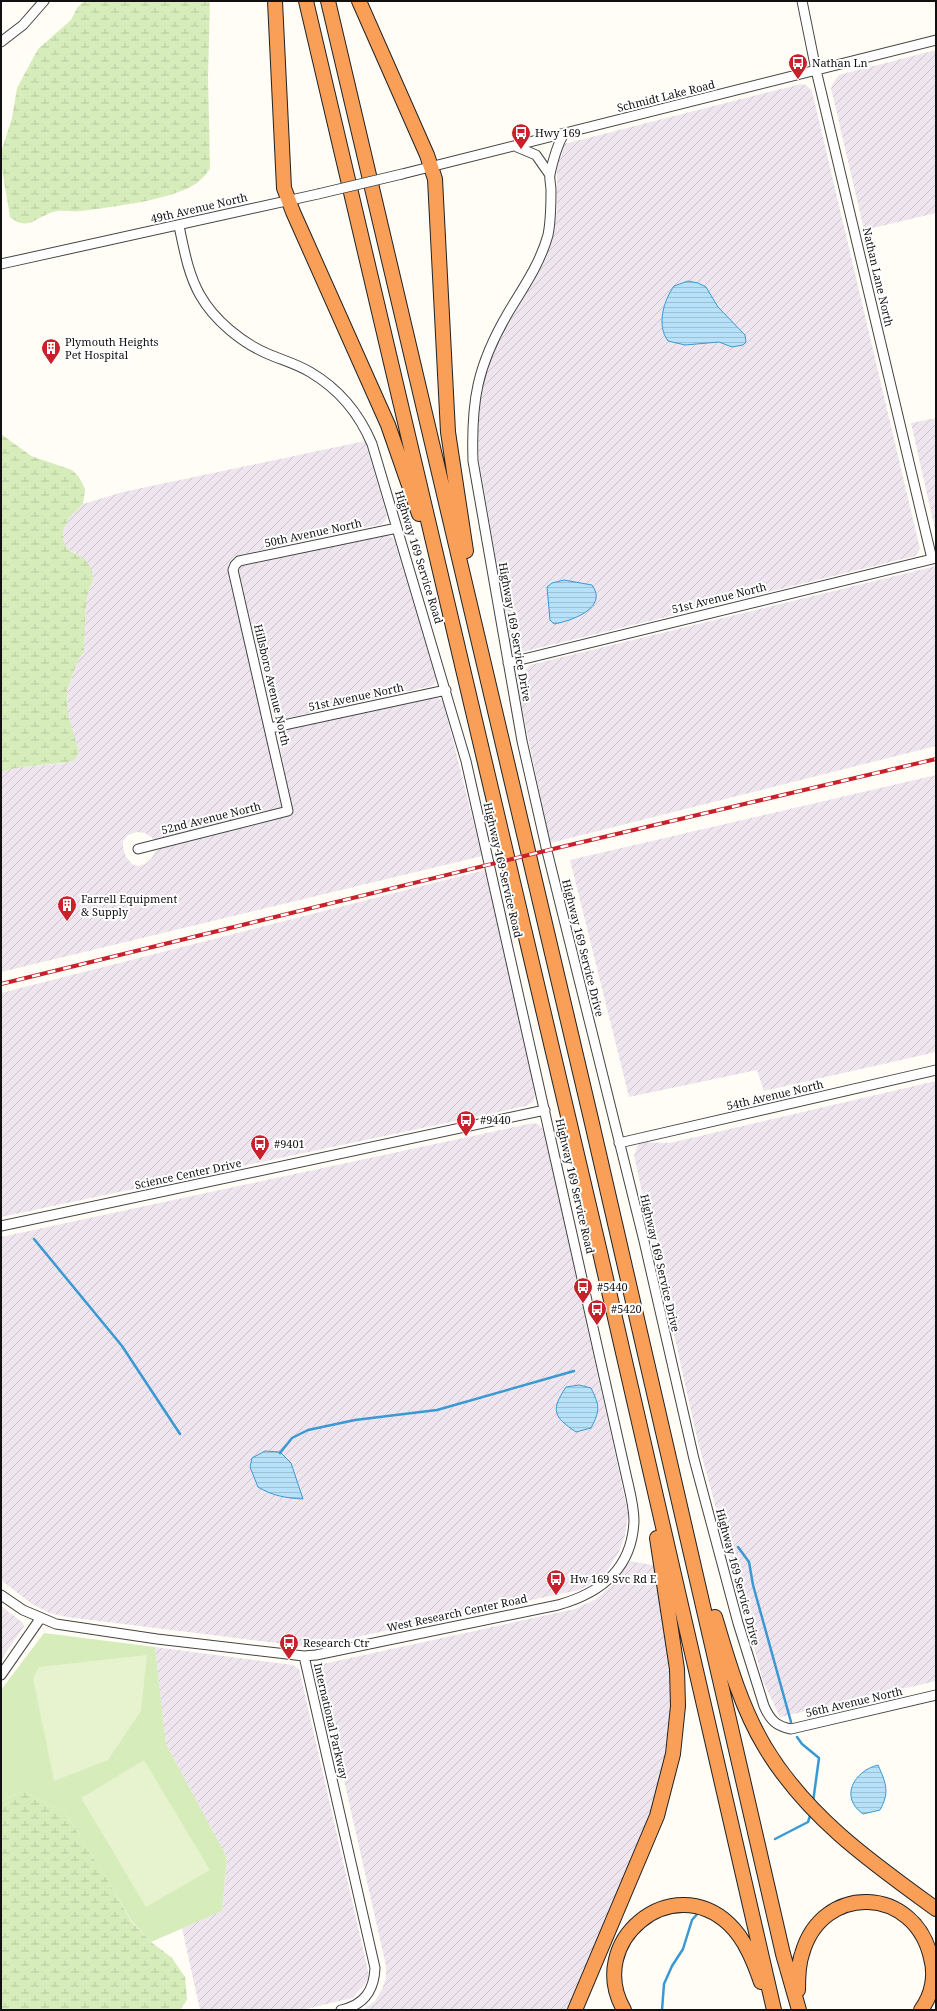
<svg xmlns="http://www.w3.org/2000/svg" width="937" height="2011" font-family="'Noto Serif',serif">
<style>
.industrial{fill:url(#industrial-furrows)}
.wetland{fill:url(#wetland-marsh)}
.park{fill:#d6ecbb}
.pitch{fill:#e7f3ce}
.water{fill:url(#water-rules);stroke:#3a99d3}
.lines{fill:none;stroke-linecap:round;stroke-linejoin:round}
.stream{stroke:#3a99d3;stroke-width:2.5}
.minor-casing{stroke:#444;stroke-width:11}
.highway-casing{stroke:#222;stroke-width:16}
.minor{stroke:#fff;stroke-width:9}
.highway{stroke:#fa9f58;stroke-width:14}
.rail-casing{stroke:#c8212c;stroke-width:4}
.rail{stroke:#fff;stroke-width:2.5;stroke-dasharray:8;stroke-linecap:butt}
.minor-bridge-casing{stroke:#444;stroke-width:11;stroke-linecap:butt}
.minor-bridge{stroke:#fff;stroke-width:9}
.labels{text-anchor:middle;stroke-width:4;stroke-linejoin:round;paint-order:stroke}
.poi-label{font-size:11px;fill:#111;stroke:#fff;text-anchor:start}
.street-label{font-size:11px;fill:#111;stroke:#fff}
</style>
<defs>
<pattern id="industrial-furrows" width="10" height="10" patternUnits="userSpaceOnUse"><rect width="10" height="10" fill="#eee5ef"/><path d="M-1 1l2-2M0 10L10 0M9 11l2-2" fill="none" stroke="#cbc3cc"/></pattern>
<pattern id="wetland-marsh" width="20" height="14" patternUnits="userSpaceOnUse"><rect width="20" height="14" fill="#d6ecbb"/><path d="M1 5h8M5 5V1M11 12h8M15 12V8" fill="none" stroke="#b7c9a0"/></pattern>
<pattern id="water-rules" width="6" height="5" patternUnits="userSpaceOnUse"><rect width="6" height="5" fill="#b7e1f9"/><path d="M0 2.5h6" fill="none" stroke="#9cc0d4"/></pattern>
</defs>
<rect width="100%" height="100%" fill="#fffdf5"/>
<path class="industrial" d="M 936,50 L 936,213 L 864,230 L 831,88 L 833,83 L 839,75 Z
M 801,84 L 806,85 L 812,91 L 920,549 L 915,556 L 518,653 L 513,651 L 511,648 L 479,460 L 478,421 L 481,389 L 497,341 L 532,285 L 545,260 L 553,234 L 557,211 L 557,154 L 564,144 Z
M 936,418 L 936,534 L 911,423 Z
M 365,441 L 387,516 L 386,520 L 382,524 L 234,556 L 230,561 L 228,573 L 283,803 L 282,809 L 158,839 L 154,839 L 145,833 L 137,832 L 128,835 L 123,841 L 123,847 L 126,857 L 133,865 L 138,866 L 145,864 L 151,859 L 156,851 L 160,849 L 292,814 L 278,735 L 279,732 L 284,729 L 436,697 L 443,701 L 482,856 L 1,972 L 1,772 L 16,767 L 59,764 L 74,761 L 79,752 L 68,714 L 67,691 L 78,660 L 84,652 L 86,603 L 89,590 L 93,580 L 92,570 L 77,554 L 67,549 L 63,539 L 64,528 L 69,518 L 83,504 L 123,492 Z
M 386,534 L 394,539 L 436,679 L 435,683 L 431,686 L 278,720 L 274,719 L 239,572 L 240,568 L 243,566 Z
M 936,566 L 936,746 L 550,843 L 518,689 L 518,681 L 523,673 L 530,665 Z
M 936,775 L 936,1052 L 764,1091 L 757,1070 L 629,1097 L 570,860 Z
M 485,870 L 535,1093 L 533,1102 L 526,1106 L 1,1217 L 1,993 Z
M 936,1081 L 936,1681 L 780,1717 L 763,1681 L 698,1442 L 634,1156 L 639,1142 L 670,1143 Z
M 533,1123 L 538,1124 L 544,1130 L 628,1513 L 625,1535 L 619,1552 L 606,1572 L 593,1583 L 579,1590 L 309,1647 L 67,1617 L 50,1613 L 32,1604 L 1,1580 L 1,1237 Z
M 629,1561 L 658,1566 L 673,1682 L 670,1725 L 665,1759 L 654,1807 L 568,2010 L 363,2010 L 375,2001 L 382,1989 L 386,1978 L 386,1966 L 318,1665 L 575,1609 L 596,1599 L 617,1581 Z
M 1,1606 L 23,1623 L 24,1626 L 1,1660 Z
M 155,1647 L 293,1665 L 299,1669 L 369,1975 L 365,1984 L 352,1998 L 302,2010 L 200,2010 L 182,1928 L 222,1911 L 227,1857 L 166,1744 Z"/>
<path class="wetland" d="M 84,1 L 210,1 L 208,77 L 210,169 C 206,174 202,179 197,183 C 173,200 111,207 81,211 C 73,212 64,210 57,211 C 36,215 30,233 10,217 L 1,163 L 1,153 L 12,118 L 17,88 L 38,49 L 71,20 L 77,8 Z
M 1,434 L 31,456 L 72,470 L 79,477 L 85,489 L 83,504 L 69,518 L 64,528 L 63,539 L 67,549 L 85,559 L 92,570 L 93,580 L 89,590 L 86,603 L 84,652 L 78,660 L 67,691 L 68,714 L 79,752 L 74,761 C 50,766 25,764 1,772 Z
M 23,1791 L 65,1813 L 109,1882 L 131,1921 L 151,1942 L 172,1958 L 185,1977 L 187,2000 L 180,2010 L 1,2010 L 1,1802 Z"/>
<path class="park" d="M 44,1633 L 155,1647 L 166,1744 L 227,1857 L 222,1911 L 151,1942 L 131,1920 L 109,1882 L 65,1813 L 23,1791 L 1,1802 L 1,1690 Z"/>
<path class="pitch" d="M 147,1655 L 141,1711 L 108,1760 L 54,1781 L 33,1678 L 39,1667 Z
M 144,1760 L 210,1870 L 146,1907 L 81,1798 Z"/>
<path class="water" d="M 688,281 L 698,283 L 706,287 L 718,307 L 745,335 L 746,342 L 743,345 L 732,347 L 719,342 L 685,345 L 668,341 C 656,325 664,300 674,286 Z
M 564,580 L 592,585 C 609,608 571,621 554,624 L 550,620 L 547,587 L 552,583 Z
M 579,1385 L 591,1388 C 600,1406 600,1411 591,1428 L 576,1432 C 554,1417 550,1411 566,1387 Z
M 265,1451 L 280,1452 L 291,1463 L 303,1499 C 286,1498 273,1496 258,1487 L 250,1467 L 252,1458 Z
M 878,1765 C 886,1783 890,1792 880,1810 L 863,1814 C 839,1797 854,1771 878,1765 Z"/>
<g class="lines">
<path class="stream" d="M 34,1239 L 122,1346 L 180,1434
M 280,1453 L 292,1438 L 308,1430 L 355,1420 L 437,1410 L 574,1371
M 738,1547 L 749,1562 L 753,1585 L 791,1722
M 797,1737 L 802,1744 L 819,1758 L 813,1802
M 775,1839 L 808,1822 L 810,1816
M 662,2010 L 664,1984 L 672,1966 L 683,1949 L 692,1920 L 698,1913"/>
<defs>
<path id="minor" d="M 802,1 L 816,70 L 932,559
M 1,42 L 23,25 L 44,1
M 563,135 C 556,148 553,160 550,174 C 549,179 551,185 551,190 C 551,205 551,220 548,235 C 540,264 523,288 508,313 C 477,366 471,401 473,461 L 522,741 L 546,847 L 644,1241 L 694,1459 L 738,1623 L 764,1706 C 770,1720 776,1726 791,1729 L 936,1695
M 517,147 L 536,155 L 550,175
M 402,174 L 936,40
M 1,264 L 318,194
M 508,663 L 936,558
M 270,728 L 446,690
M 138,849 L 288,811 L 233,570 L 235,565 L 239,561 L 397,528
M 619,1143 L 936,1070
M 1,1226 L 545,1110
M 1,1595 L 23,1610 L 56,1624 L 157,1639 L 304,1656 L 316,1655 L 558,1605 C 601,1593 632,1569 634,1521 C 634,1507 630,1492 627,1479 L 466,761 L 372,444 C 359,413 339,389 310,372 C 297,364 282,360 268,354 C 242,343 214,320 200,295 C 188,274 184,249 179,226
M 304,1656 L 375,1968 C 374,1991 364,2005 341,2010
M 1,1675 L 40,1619"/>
<path id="highway" d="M 275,1 L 284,188 L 293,212 L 388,425 L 419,514
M 306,1 L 599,1248 L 774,2010
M 328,1 L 591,1119 L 783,1954 L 799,2010
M 359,1 L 427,155 L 435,179 L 448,432 L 466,551
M 715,1617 C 728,1661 741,1707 765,1747 C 807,1817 871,1862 936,1909
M 798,1990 C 798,1978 798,1965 802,1954 C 822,1882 915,1886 931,1958 C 936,1976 932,1995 921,2010
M 575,2010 L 657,1816 L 673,1754 L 678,1706 L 677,1669 L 657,1538
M 624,2010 C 585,1942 671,1870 729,1924 C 745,1939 754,1962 761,1982"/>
</defs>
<use href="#minor" class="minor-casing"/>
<use href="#highway" class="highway-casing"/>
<use href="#minor" class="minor"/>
<use href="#highway" class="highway"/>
<defs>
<path id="rail" d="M 1,984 L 557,848 L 936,759"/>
</defs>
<use href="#rail" class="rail-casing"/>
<use href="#rail" class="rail"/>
<defs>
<path id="minor-bridge" d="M 318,194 L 402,174"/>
</defs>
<use href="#minor-bridge" class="minor-bridge-casing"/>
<use href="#minor-bridge" class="minor-bridge"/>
</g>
<defs>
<symbol id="bus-pin" viewBox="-11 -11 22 30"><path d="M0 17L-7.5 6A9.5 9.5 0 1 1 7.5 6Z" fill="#c8212c" stroke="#fff"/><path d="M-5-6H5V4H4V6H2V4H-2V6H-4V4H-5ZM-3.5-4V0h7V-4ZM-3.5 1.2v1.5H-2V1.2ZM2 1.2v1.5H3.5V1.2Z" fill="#fff"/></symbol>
<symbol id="building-pin" viewBox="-11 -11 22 30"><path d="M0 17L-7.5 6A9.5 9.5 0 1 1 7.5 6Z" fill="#c8212c" stroke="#fff"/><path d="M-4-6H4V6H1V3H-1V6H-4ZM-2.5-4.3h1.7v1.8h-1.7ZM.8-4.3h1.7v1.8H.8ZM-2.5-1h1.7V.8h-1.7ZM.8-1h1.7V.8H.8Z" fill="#fff"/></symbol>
</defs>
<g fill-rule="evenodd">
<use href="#bus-pin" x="787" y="52" width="22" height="30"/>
<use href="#bus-pin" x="510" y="122" width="22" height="30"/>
<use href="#building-pin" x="40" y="337" width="22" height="30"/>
<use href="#building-pin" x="56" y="894" width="22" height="30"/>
<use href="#bus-pin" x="455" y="1109" width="22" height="30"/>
<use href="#bus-pin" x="249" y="1133" width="22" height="30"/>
<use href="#bus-pin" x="572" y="1276" width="22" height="30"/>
<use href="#bus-pin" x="586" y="1298" width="22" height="30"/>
<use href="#bus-pin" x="545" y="1568" width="22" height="30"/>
<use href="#bus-pin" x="278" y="1632" width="22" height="30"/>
</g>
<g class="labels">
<g class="poi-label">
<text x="812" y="67">Nathan Ln</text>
<text x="535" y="137">Hwy 169</text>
<text x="65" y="346">Plymouth Heights<tspan x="65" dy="13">Pet Hospital</tspan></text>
<text x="81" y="903">Farrell Equipment<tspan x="81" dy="13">&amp; Supply</tspan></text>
<text x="480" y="1124">#9440</text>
<text x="274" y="1148">#9401</text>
<text x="597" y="1291">#5440</text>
<text x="611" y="1313">#5420</text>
<text x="570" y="1583">Hw 169 Svc Rd E</text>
<text x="303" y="1647">Research Ctr</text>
</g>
<g class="street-label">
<text transform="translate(666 96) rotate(-14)" y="4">Schmidt Lake Road</text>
<text transform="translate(199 208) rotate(-13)" y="4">49th Avenue North</text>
<text transform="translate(878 277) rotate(77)" y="4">Nathan Lane North</text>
<text transform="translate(313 533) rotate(-12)" y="4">50th Avenue North</text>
<text transform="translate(419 557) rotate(73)" y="4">Highway 169 Service Road</text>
<text transform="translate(719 598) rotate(-14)" y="4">51st Avenue North</text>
<text transform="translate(515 632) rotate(80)" y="4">Highway 169 Service Drive</text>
<text transform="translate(272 685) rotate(77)" y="4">Hillsboro Avenue North</text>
<text transform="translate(356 697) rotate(-12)" y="4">51st Avenue North</text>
<text transform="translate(211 818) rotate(-14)" y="4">52nd Avenue North</text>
<text transform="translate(503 870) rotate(77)" y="4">Highway 169 Service Road</text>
<text transform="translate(583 948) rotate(76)" y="4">Highway 169 Service Drive</text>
<text transform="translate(775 1095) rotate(-13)" y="4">54th Avenue North</text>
<text transform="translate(188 1174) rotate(-12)" y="4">Science Center Drive</text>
<text transform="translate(575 1186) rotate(77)" y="4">Highway 169 Service Road</text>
<text transform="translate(660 1263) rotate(77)" y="4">Highway 169 Service Drive</text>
<text transform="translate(738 1577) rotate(75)" y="4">Highway 169 Service Drive</text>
<text transform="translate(457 1613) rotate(-12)" y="4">West Research Center Road</text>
<text transform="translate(854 1702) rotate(-13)" y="4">56th Avenue North</text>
<text transform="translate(331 1721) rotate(77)" y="4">International Parkway</text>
</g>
</g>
<rect width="937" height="2011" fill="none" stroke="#111111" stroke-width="4"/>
</svg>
